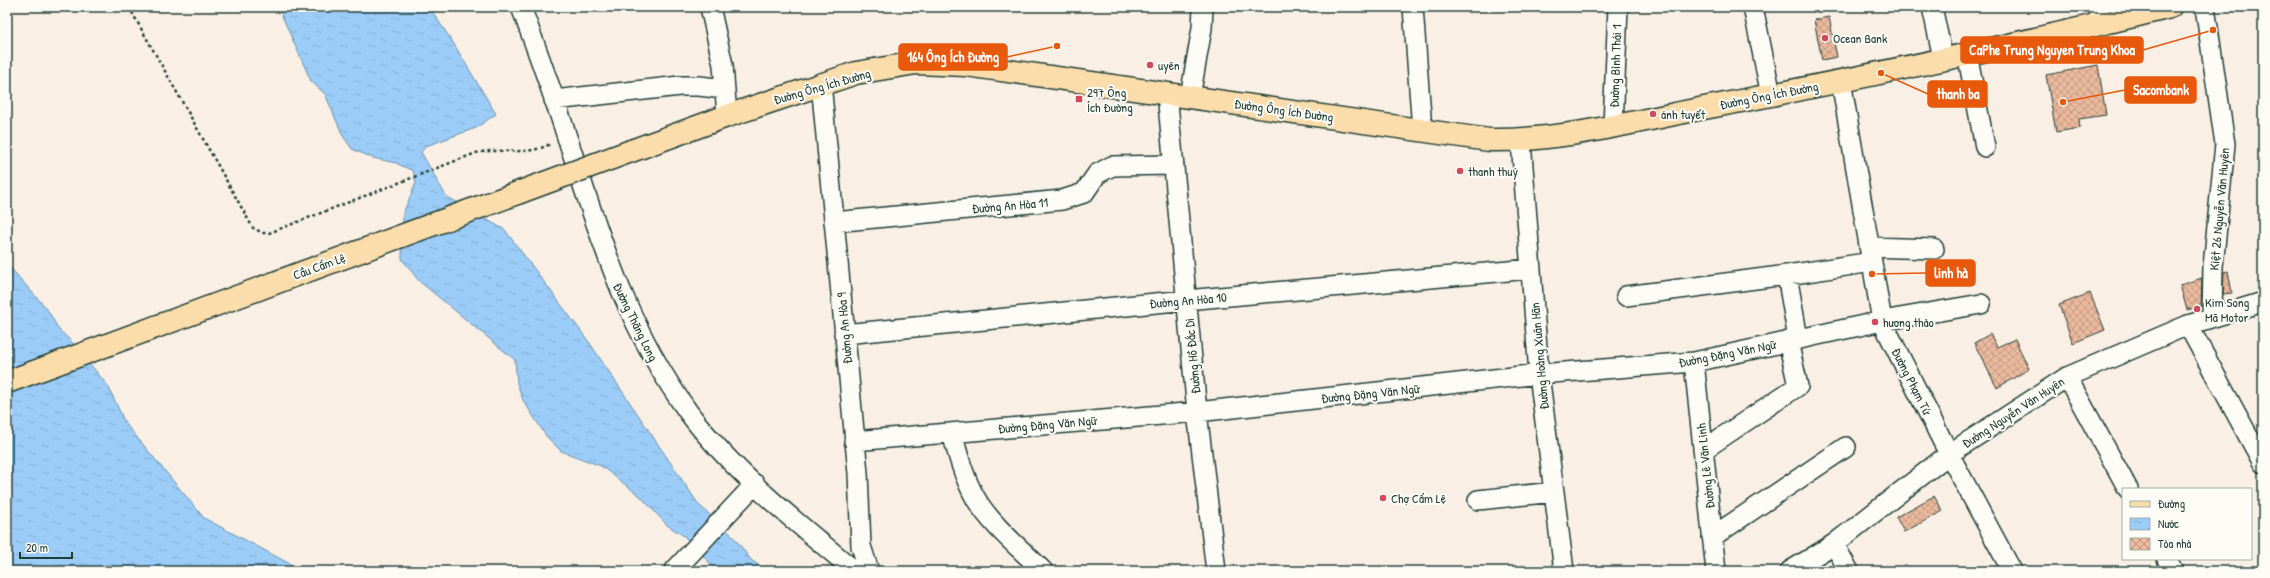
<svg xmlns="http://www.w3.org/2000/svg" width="2270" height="578" font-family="'Patrick Hand',sans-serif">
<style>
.water{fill:url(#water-ripples);stroke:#6992a9}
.building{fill:url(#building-cross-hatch);stroke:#1f3d34}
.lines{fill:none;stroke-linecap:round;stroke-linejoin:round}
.minor-casing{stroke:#1f3d34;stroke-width:22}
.major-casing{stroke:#1f3d34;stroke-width:25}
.path{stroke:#1f3d34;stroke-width:2.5;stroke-dasharray:3 3;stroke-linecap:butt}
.minor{stroke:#fdfcf7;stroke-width:19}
.major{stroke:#fbddab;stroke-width:22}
.major-bridge-casing{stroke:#1f3d34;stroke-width:25;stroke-linecap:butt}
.major-bridge{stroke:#fbddab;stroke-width:22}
.poi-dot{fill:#d1495b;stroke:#fdfcf7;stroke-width:1.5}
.labels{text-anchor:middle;stroke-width:4;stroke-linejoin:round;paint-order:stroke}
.poi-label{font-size:13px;fill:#1f3d34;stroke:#fdfcf7;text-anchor:start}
.street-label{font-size:13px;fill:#1f3d34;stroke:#fdfcf7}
.leader{fill:none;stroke:#e8590c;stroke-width:1.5}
.callout-dot{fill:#e8590c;stroke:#fdfcf7;stroke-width:1.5}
.callout{fill:#e8590c;stroke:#e8590c;stroke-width:1.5}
.callout-label{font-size:14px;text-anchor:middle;font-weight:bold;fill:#fff}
</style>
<defs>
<pattern id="water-ripples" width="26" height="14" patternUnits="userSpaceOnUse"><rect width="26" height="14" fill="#9bcbf7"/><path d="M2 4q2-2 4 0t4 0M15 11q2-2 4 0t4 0" fill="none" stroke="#85afd4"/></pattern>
<pattern id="building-cross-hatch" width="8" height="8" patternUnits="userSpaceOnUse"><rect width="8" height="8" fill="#ebb99d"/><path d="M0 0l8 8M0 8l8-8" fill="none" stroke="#be9881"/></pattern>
</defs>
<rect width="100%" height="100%" fill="#f9efe5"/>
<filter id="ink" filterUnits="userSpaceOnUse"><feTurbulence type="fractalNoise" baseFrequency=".025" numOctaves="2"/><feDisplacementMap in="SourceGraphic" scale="8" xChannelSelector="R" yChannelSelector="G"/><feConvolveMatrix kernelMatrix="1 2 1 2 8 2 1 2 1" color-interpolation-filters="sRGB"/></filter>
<g filter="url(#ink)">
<path class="water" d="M 278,7 L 429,7 L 452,41 L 496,114 L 476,128 L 426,146 L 421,152 L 446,196 L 505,230 L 589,342 L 699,505 L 733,536 L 751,560 L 767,571 L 717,571 L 684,536 L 667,525 L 640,496 L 601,466 L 561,451 L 546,436 L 523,400 L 517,383 L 515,360 L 419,281 L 402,259 L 403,213 L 416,183 L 413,171 L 396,163 L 373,158 L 352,149 L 343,136 L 325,94 L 311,81 Z
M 7,264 L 47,309 L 59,330 L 71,341 L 108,386 L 125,423 L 204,518 L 292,565 L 297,571 L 7,571 Z"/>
<path class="building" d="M 1829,17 L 1837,57 L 1822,60 L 1814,20 Z
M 2098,65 L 2106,115 L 2079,119 L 2080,128 L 2056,132 L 2046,75 Z
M 2228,271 L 2232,293 L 2223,294 L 2224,272 Z
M 2202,278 L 2201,306 L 2187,310 L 2180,285 Z
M 2090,293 L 2105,330 L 2073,343 L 2059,305 Z
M 1990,334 L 1997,347 L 2015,339 L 2029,369 L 1997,388 L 1974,343 Z
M 1934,496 L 1943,511 L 1904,532 L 1896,517 Z"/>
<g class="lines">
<defs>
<path id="minor" d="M 521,7 C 537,50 553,94 567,137 C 600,237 626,326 689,413 C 732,471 799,525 855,571
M 710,7 L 723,65 L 727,116
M 1413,7 L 1422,130
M 1753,7 L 1771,95
M 1932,7 L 1943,58
M 2098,7 L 2102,23
M 2205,7 L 2225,144 L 2213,267 L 2212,317
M 1967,53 L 1985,147
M 1841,81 L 1882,321 L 1949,454 L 2012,571
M 821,83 L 858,473 L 861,546 L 869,571
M 1167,93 L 1197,412 L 1216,571
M 1190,97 L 1202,28 L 1203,7
M 554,100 L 680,86 L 699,86 L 725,89
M 1613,126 L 1618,7
M 1521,141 L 1539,374 L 1564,571
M 834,222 L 1062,200 L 1084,193 L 1097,174 L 1112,166 L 1174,165
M 1869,247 L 1934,249
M 1787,275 L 1798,339
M 1626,296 L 1787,275 L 1872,262
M 2188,325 L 2263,463
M 844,334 L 1186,300 L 1531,269
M 1694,362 L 1716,571
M 2067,377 L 2128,489
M 952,433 C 958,455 964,478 976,499 C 992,526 1021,549 1043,571
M 854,441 L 1197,412 L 1539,374 L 1694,362 L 1882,321 L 1981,304
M 1703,450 L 1798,386 L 1788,341
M 1478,500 L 1554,492
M 1712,537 L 1846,447
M 1834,544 L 1849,571
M 2167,559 L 2173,571
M 674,571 L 755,484
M 1790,571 L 1834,544 L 1949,454 L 2067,377 L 2188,325 L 2263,302"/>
<path id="major" d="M 631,151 L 727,116 L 856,73 L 916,63 L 966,65 L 1489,140 C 1567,141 1644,119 1720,105 C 1870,76 2021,44 2170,7"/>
</defs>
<use href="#minor" class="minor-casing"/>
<use href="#major" class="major-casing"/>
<path class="path" d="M 129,7 L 253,228 L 263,233 L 269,233 L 476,153 C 502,147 527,157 550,144"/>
<use href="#minor" class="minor"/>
<use href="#major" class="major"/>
<defs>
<path id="major-bridge" d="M 7,382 L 631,151"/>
</defs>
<use href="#major-bridge" class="major-bridge-casing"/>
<use href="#major-bridge" class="major-bridge"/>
</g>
</g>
<g class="poi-dot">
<circle cx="1825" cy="38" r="4"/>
<circle cx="1150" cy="65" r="4"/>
<rect x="1075" y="95" width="8" height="8" rx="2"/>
<circle cx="1653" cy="114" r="4"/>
<circle cx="1460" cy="171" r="4"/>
<circle cx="2197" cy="309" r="4"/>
<circle cx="1875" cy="322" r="4"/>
<circle cx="1383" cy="498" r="4"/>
</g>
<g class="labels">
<g class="poi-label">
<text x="1833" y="43">Ocean Bank</text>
<text x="1158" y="70">uyên</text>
<text x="1087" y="97">297 Ông<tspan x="1087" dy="15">Ích Đường</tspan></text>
<text x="1661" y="119">ánh tuyết</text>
<text x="1468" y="176">thanh thuý</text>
<text x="2205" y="307">Kim Song<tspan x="2205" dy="15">Mã Motor</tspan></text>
<text x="1883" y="327">hương thảo</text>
<text x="1391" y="503">Chợ Cẩm Lệ</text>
</g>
<g class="street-label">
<text transform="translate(1615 66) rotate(-88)" y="5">Đường Bình Thái 1</text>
<text transform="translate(822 86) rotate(-16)" y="5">Đường Ông Ích Đường</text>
<text transform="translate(1769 95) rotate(-11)" y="5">Đường Ông Ích Đường</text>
<text transform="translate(1284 110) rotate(8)" y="5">Đường Ông Ích Đường</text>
<text transform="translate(1010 205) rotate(-5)" y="5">Đường An Hòa 11</text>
<text transform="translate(2219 209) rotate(-85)" y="5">Kiệt 26 Nguyễn Văn Huyên</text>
<text transform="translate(319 266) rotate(-20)" y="5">Cầu Cẩm Lệ</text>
<text transform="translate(1188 300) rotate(-5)" y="5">Đường An Hòa 10</text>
<text transform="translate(636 322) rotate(64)" y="5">Đường Thăng Long</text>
<text transform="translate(844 328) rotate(-95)" y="5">Đường An Hòa 9</text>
<text transform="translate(1727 353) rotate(-11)" y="5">Đường Đặng Văn Ngữ</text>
<text transform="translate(1192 356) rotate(-95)" y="5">Đường Hồ Đắc Di</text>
<text transform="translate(1539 356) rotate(-95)" y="5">Đường Hoàng Xuân Hãn</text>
<text transform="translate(1912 381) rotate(63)" y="5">Đường Phạm Tứ</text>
<text transform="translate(1370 393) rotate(-6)" y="5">Đường Đặng Văn Ngữ</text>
<text transform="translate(2013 412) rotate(-33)" y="5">Đường Nguyễn Văn Huyên</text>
<text transform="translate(1047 424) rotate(-5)" y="5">Đường Đặng Văn Ngữ</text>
<text transform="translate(1705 466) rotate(-96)" y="5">Đường Lê Văn Linh</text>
</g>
</g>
<path class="leader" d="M2213 30L2143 50M1057 46L1007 57M2063 102L2125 90M1881 73L1928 94M1872 274L1926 273"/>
<g class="callout-dot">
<circle cx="2213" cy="30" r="4"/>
<circle cx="1057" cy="46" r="4"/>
<circle cx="2063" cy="102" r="4"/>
<circle cx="1881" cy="73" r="4"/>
<circle cx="1872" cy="274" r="4"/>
</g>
<g class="callout">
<rect x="1961" y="37" width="182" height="26" rx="4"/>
<rect x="899" y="44" width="108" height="26" rx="4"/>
<rect x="2125" y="77" width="71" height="26" rx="4"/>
<rect x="1928" y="81" width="59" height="26" rx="4"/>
<rect x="1926" y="260" width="49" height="26" rx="4"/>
</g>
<g class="callout-label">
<text x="2052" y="55">CaPhe Trung Nguyen Trung Khoa</text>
<text x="953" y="62">164 Ông Ích Đường</text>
<text x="2161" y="95">Sacombank</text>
<text x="1958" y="99">thanh ba</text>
<text x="1951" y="278">linh hà</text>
</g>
<rect width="2270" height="578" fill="none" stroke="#fdfcf7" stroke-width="24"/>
<rect x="12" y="12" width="2246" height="554" fill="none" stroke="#1f3d34" stroke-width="1.5" filter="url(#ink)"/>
<rect x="2122" y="488" width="130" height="72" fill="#fdfcf7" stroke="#a4b0a9"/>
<rect x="2130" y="501" width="20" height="6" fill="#fbddab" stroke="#a4b0a9"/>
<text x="2158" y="508" font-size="12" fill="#1f3d34">Đường</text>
<rect x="2130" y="518" width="20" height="12" fill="url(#water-ripples)" stroke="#a4b0a9"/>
<text x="2158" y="528" font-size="12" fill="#1f3d34">Nước</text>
<rect x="2130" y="538" width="20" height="12" fill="url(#building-cross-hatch)" stroke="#a4b0a9"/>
<text x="2158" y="548" font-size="12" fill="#1f3d34">Tòa nhà</text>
<path d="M20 552v6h52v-6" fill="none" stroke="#1f3d34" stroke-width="2"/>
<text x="26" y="552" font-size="12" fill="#1f3d34" stroke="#fdfcf7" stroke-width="3" paint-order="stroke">20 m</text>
</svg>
